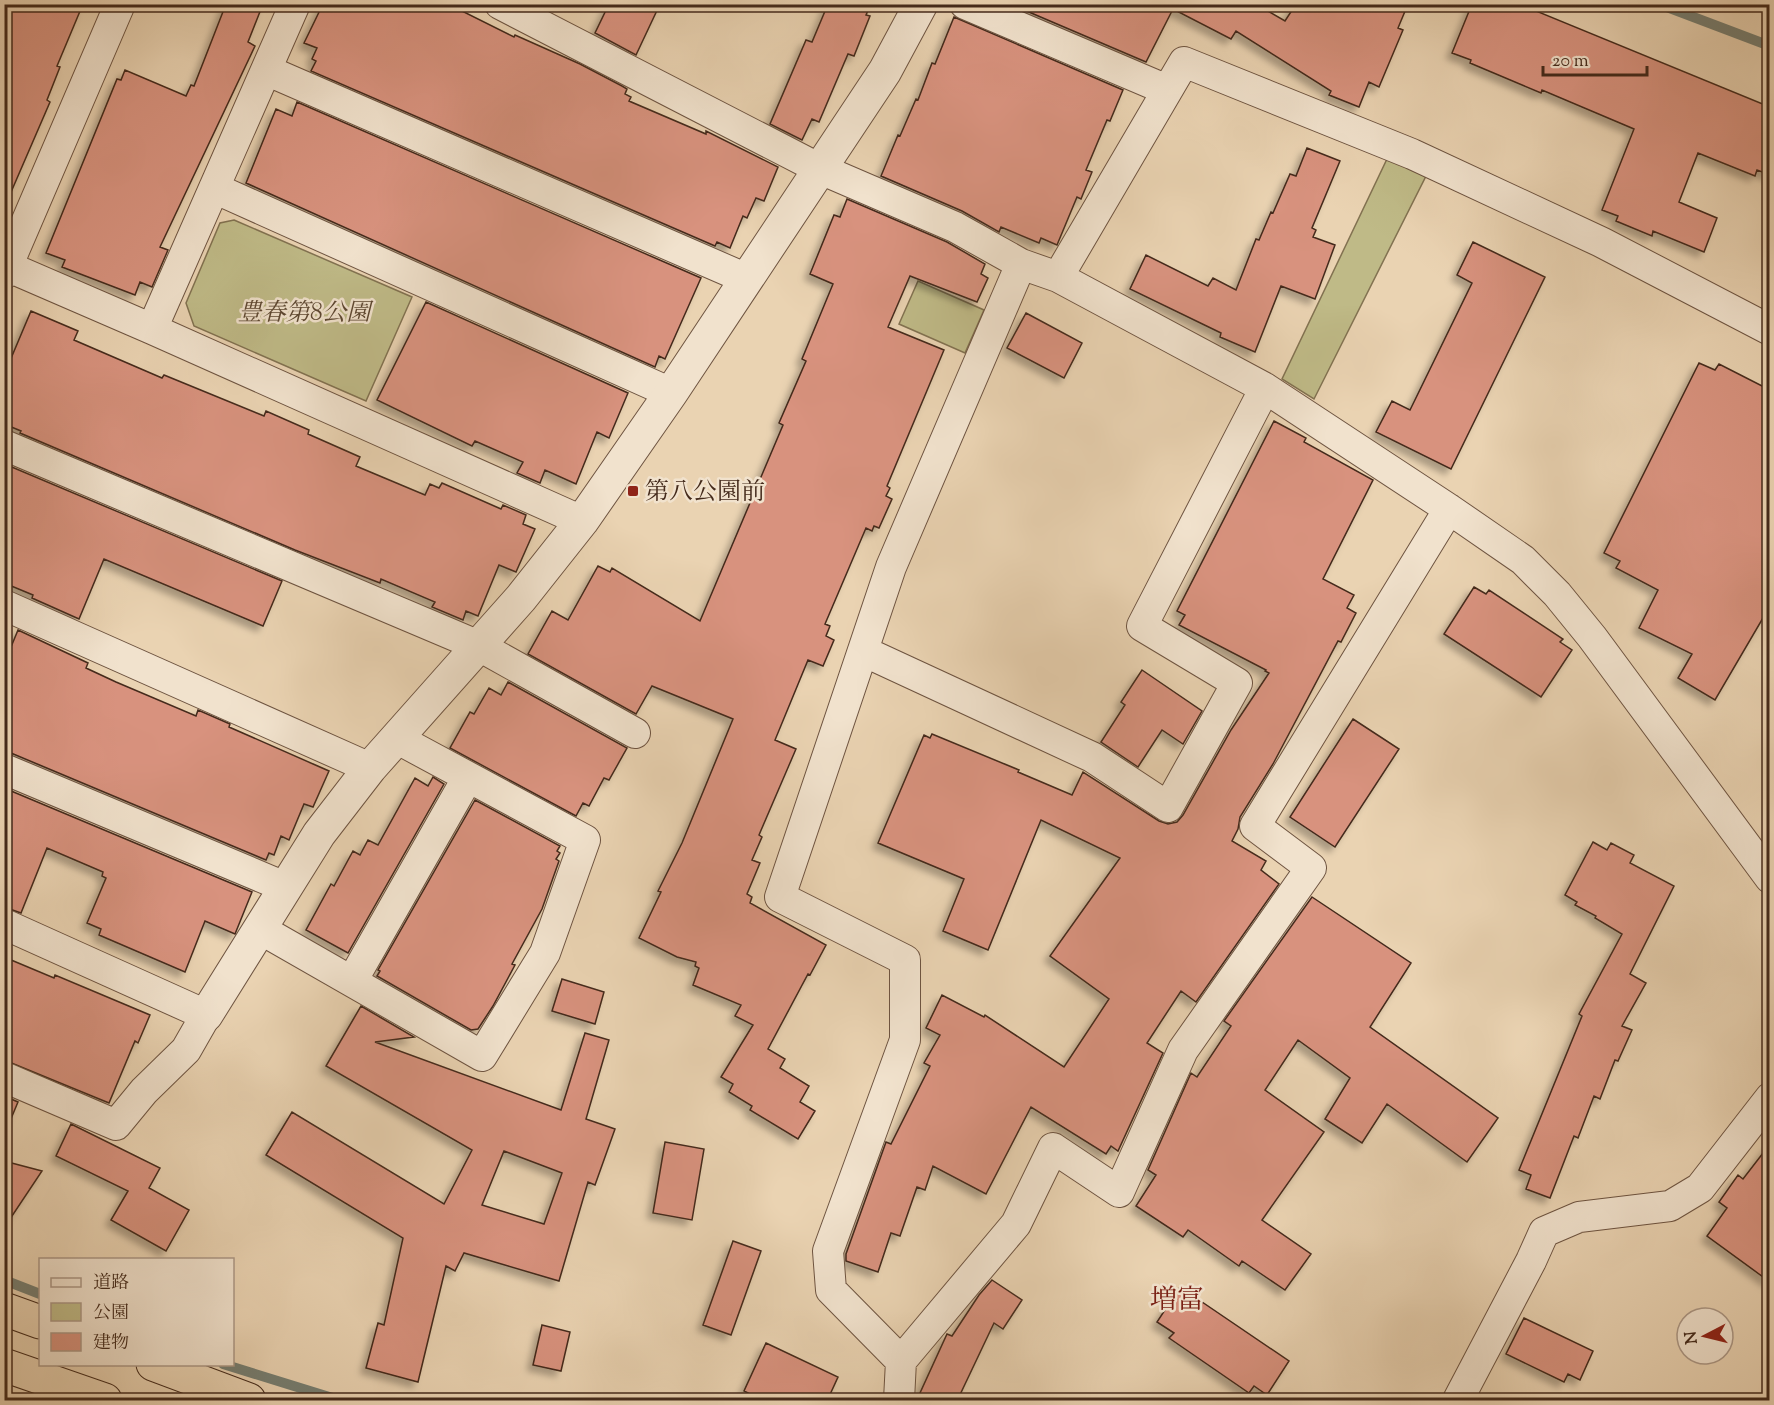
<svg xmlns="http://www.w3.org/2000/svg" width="1774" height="1405" font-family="'Sorts Mill Goudy','Noto Serif JP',serif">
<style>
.green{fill:#bfba87;stroke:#827251;stroke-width:1.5}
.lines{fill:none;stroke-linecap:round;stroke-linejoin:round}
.stream{stroke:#767f73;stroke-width:10}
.building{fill:#d8927e;stroke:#442a1b;stroke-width:1.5;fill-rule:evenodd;filter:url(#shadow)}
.minor-casing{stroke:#6e5441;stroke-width:32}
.tertiary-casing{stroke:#6e5441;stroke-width:35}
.trunk-casing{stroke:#442a1b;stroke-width:35}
.minor{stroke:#f1e2cd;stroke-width:30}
.tertiary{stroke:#f1e2cd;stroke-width:33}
.trunk{stroke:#ead3b2;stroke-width:33}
.poi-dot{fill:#8f2418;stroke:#f1e2cd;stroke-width:2}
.labels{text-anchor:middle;stroke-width:5;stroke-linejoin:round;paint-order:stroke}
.park-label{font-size:24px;font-style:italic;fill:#5d4731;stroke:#f1e2cd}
.poi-label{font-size:24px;fill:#442a1b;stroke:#f1e2cd;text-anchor:start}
.quarter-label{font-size:27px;fill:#7a1f14;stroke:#f1e2cd}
</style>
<defs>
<filter id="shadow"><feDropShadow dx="-5.5" dy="5.5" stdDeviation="3" flood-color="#0004"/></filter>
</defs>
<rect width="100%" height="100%" fill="#ead3b2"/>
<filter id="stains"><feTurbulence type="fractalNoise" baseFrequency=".00333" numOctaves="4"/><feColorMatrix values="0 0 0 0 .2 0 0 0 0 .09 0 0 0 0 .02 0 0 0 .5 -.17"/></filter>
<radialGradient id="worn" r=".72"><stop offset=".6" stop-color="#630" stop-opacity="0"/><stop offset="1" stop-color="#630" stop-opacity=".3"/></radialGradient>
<path class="green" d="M 1387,159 L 1426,176 L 1314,399 L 1282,379 Z
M 234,220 L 412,297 L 366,401 L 194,326 L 186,303 L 220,223 Z
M 918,281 L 984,310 L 965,353 L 899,324 Z"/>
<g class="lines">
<path class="stream" d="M 1659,4 L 1770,46
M 4,1280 L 40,1294
M 223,1364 L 339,1400"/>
</g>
<path class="building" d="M 4,4 L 83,4 L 57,66 L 60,67 L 47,100 L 50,102 L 5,206 Z
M 226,4 L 263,4 L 248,42 L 255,46 L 160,247 L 168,250 L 152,287 L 140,282 L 135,295 L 62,267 L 65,260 L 46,253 L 117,79 L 121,80 L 125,70 L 186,96 L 191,85 L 194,86 Z
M 323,4 L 448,4 L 514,37 L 515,35 L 580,64 L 622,86 L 627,89 L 625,94 L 631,97 L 629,101 L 706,134 L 706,131 L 778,167 L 764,201 L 756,198 L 747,218 L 743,216 L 730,248 L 717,242 L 715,246 L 311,71 L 316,61 L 312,59 L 317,48 L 304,43 Z
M 609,4 L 660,4 L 636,55 L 595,33 Z
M 828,4 L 871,4 L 866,15 L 870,16 L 854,56 L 848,54 L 819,122 L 812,119 L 802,140 L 770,124 L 806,40 L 812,42 Z
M 1010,4 L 1256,4 L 1285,21 L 1296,4 L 1408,4 L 1398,28 L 1403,30 L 1379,87 L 1369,82 L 1359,107 L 1329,95 L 1331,91 L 1236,31 L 1231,39 L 1173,9 L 1146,62 Z
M 1472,4 L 1519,4 L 1770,107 L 1770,175 L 1757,170 L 1755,176 L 1698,153 L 1679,202 L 1717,218 L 1704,252 L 1653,231 L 1652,236 L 1616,221 L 1618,216 L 1602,210 L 1634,129 L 1542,90 L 1541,93 L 1470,63 L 1471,60 L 1452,53 Z
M 954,17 L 1123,90 L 1110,121 L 1107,120 L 1086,170 L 1092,172 L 1081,199 L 1077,197 L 1057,245 L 1041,238 L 1039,243 L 1001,227 L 999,232 L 962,211 L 881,176 L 898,135 L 900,136 L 916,99 L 918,100 L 932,63 L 935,64 Z
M 297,102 L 701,278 L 665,359 L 659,356 L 655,367 L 246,183 L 276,109 L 292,116 Z
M 1307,148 L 1340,161 L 1312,228 L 1316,230 L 1313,237 L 1335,245 L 1315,299 L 1281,286 L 1255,352 L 1220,337 L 1221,333 L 1130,289 L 1146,255 L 1208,286 L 1213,278 L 1236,290 L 1256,239 L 1259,240 L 1271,212 L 1273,213 L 1290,174 L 1296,176 Z
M 847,199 L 947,242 L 985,264 L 981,274 L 988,278 L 977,302 L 910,276 L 888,327 L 944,350 L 887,486 L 890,488 L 886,496 L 892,499 L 879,528 L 874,526 L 872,531 L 866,528 L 825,624 L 830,626 L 826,636 L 834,640 L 823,666 L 808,660 L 775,740 L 796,749 L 759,835 L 762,837 L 752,860 L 760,863 L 747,894 L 752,897 L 750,903 L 826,945 L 810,975 L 808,974 L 768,1049 L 785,1059 L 780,1068 L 809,1086 L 800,1102 L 815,1111 L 798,1139 L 750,1110 L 752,1106 L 729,1092 L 733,1084 L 721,1077 L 753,1025 L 735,1016 L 741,1005 L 693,985 L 699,968 L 695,966 L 696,962 L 677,957 L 639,938 L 661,892 L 658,891 L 682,843 L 733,719 L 652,686 L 636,714 L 528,654 L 552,611 L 568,620 L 598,566 L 610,572 L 612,568 L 700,621 L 783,425 L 779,423 L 806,361 L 802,359 L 833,284 L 810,274 L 834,215 L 840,217 Z
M 1473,242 L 1545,277 L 1451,469 L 1376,432 L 1392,401 L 1410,410 L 1472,283 L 1457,275 Z
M 426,302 L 628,393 L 609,438 L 597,432 L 576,484 L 545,470 L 540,483 L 517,473 L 523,462 L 475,441 L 472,446 L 377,400 Z
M 31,311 L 78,331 L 74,340 L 162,378 L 164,375 L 264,416 L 266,411 L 309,430 L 308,434 L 360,457 L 356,466 L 425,495 L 430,484 L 439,488 L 442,483 L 501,509 L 503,505 L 526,515 L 523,524 L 535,529 L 516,572 L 499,565 L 478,616 L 466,611 L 463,620 L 432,607 L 435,602 L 381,579 L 380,583 L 295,550 L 20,433 L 21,431 L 4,424 L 4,375 Z
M 1026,313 L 1082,343 L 1064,378 L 1007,348 Z
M 1699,363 L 1715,370 L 1719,364 L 1770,390 L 1770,606 L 1715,700 L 1678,678 L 1692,654 L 1639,628 L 1658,590 L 1616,568 L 1620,561 L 1604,553 Z
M 1274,421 L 1306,438 L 1304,442 L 1373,480 L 1323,579 L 1354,595 L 1347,608 L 1356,613 L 1341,642 L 1338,641 L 1273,764 L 1240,817 L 1238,829 L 1232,841 L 1266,861 L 1261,870 L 1279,884 L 1196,1002 L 1181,991 L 1147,1043 L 1163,1053 L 1118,1151 L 1111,1146 L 1106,1154 L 1031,1107 L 986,1194 L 933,1166 L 925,1190 L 917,1187 L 900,1236 L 891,1233 L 878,1272 L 846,1261 L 846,1254 L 886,1142 L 891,1144 L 930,1066 L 924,1063 L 940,1035 L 926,1028 L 942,995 L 984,1017 L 985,1015 L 1064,1067 L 1109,999 L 1050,956 L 1120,858 L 1041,820 L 988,950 L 943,931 L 964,879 L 878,843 L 924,735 L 930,738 L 932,734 L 1019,770 L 1018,772 L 1072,795 L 1083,772 L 1159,821 L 1168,824 L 1177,822 L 1183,815 L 1231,730 L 1269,673 L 1265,671 L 1266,670 L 1179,625 L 1185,615 L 1177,611 Z
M 7,465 L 282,581 L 263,626 L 104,559 L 79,619 L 32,598 L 33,595 L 4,583 L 4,472 Z
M 1474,587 L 1486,594 L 1489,590 L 1563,639 L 1560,642 L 1572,650 L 1541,697 L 1444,634 Z
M 18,630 L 88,663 L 86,668 L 116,682 L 196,716 L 198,710 L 230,724 L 229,727 L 329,771 L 313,807 L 304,804 L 289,840 L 281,836 L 274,855 L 269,853 L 266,860 L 11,753 L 4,752 L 4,664 Z
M 1142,670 L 1202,711 L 1183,744 L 1162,730 L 1138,767 L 1101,742 L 1125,705 L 1121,702 Z
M 508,682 L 627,748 L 609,780 L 604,778 L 589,806 L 583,803 L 576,816 L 450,748 L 470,712 L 474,714 L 489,688 L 501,695 Z
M 1353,719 L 1399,749 L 1335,847 L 1290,817 Z
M 433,777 L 444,784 L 348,953 L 306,930 L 331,884 L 334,886 L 353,851 L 360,855 L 368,840 L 378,845 L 415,778 L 428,786 Z
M 4,788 L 252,892 L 235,934 L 205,921 L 185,972 L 99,935 L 101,929 L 87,923 L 106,878 L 102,876 L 103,872 L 47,848 L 21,913 L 4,907 Z
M 475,800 L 560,846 L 557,851 L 560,853 L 556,859 L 559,861 L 542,909 L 512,964 L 515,965 L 493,1006 L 478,1029 L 471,1030 L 377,976 L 380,971 L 378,970 Z
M 1593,842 L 1607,850 L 1611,843 L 1634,855 L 1630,863 L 1674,886 L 1630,974 L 1646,983 L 1622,1026 L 1632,1030 L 1618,1061 L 1615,1060 L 1600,1099 L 1594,1096 L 1578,1138 L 1574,1136 L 1550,1198 L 1526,1189 L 1531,1175 L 1519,1170 L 1582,1016 L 1579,1014 L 1622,934 L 1595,918 L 1596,916 L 1575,905 L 1577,902 L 1565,895 Z
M 1312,897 L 1411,963 L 1370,1027 L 1498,1118 L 1467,1162 L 1387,1104 L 1362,1143 L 1325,1119 L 1350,1078 L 1298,1040 L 1265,1090 L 1324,1132 L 1262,1220 L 1311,1254 L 1285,1290 L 1242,1261 L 1239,1266 L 1188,1230 L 1183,1237 L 1136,1206 L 1156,1175 L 1148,1170 L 1191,1073 L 1197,1077 L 1231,1026 L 1224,1021 Z
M 4,957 L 54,978 L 55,975 L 150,1015 L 138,1043 L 135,1041 L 109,1103 L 4,1060 Z
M 562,979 L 604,992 L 595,1024 L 552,1011 Z
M 361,1006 L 414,1037 L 375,1042 L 561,1110 L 585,1033 L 609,1040 L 586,1119 L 615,1129 L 595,1185 L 588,1182 L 559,1281 L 464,1253 L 455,1271 L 446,1266 L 418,1382 L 366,1368 L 378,1323 L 384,1325 L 403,1238 L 266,1155 L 292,1112 L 444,1204 L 472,1150 L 326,1066 ZM 504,1151 L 562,1173 L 544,1224 L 482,1205 Z
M 4,1096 L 18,1102 L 5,1133 L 4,1133 Z
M 71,1124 L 160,1168 L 149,1188 L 189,1210 L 166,1251 L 111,1220 L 128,1191 L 56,1156 Z
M 665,1142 L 704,1149 L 692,1220 L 653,1213 Z
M 1770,1144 L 1770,1282 L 1707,1236 L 1727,1208 L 1719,1202 L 1738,1175 L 1743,1179 Z
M 4,1161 L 42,1171 L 4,1228 Z
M 733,1241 L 761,1251 L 731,1335 L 703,1325 Z
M 992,1280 L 1022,1300 L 1003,1329 L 994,1323 L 957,1401 L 934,1401 L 920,1393 L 947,1334 L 952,1336 L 979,1295 Z
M 1180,1287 L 1289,1361 L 1267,1395 L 1254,1386 L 1249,1393 L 1169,1338 L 1174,1333 L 1157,1322 Z
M 1524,1318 L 1593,1351 L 1580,1380 L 1568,1374 L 1564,1382 L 1506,1354 Z
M 542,1325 L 570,1332 L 561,1371 L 533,1365 Z
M 766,1343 L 838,1377 L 827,1401 L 764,1401 L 744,1391 Z"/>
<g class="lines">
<defs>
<path id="minor" d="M 500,4 L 818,168 L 955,227 L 1021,264 L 1058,277 L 1265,388 L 1449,509 L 1523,560 L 1557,594 L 1592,637 L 1770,878
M 965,4 L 1167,90
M 266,70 L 747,279
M 214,188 L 671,393
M 4,265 L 152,329 L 582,521
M 4,274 L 120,4
M 1058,277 L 1184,62 L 1412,154 L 1601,242 L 1770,330
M 152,329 L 295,4
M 4,445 L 479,646 L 635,733
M 4,605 L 370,768
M 863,651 L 1092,757 L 1168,807 L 1237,683 L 1142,626 L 1265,388
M 4,769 L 285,887
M 4,924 L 206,1015 L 186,1050 L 144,1091 L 116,1125 L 4,1077
M 260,929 L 482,1056 L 545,953 L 585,840 L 396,738
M 352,981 L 468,777
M 901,1361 L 1016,1224 L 1053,1148 L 1119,1192 L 1183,1050 L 1311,868 L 1255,826 L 1449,509
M 899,1400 L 901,1361 L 831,1290 L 828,1251 L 905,1040 L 905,960 L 780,897 L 891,567 L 1021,264
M 1458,1400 L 1531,1261 L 1544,1232 L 1579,1217 L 1670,1206 L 1700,1188 L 1770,1098"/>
<path id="tertiary" d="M 206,1015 L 319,834 L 370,768 L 521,598 L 582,521 L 671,393 L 885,71 L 921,4"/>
<path id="trunk" d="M 4,1309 L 40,1322
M 153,1364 L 249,1400
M 4,1365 L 105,1400"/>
</defs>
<use href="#minor" class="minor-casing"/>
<use href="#tertiary" class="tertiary-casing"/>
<use href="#trunk" class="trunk-casing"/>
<use href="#minor" class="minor"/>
<use href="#tertiary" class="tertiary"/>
<use href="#trunk" class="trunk"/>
</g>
<rect class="poi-dot" x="627" y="485" width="12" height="12" rx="3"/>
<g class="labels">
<g class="park-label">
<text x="304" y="320">豊春第8公園</text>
</g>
<g class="poi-label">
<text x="645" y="499">第八公園前</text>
</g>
<g class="quarter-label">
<text x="1177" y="1308">増富</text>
</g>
</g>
<rect width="1774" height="1405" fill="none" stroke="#ead3b2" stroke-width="24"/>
<rect x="6" y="6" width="1762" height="1393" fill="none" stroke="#442a1b" stroke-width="3"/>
<rect x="12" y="12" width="1750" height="1381" fill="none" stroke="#442a1b" stroke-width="1.5"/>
<rect x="39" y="1258" width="195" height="108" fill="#f1e2cd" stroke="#ac9886" stroke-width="1.5"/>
<rect x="51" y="1278" width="30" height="9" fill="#f1e2cd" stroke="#ac9886" stroke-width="1.5"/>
<text x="93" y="1288" font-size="18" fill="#442a1b">道路</text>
<rect x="51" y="1303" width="30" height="18" fill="#bfba87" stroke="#ac9886" stroke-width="1.5"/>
<text x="93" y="1318" font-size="18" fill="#442a1b">公園</text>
<rect x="51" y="1333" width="30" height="18" fill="#d8927e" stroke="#ac9886" stroke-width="1.5"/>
<text x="93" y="1348" font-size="18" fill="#442a1b">建物</text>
<g transform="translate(1705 1336) rotate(263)"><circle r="28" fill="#f1e2cd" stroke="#ac9886" stroke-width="1.5"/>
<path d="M0-4.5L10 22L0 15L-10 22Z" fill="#8f2418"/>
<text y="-9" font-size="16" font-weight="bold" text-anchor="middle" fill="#442a1b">N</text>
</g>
<path d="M1543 66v9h104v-9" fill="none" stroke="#442a1b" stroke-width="3"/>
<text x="1552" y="66" font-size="18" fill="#442a1b" stroke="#f1e2cd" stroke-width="4.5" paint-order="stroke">20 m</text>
<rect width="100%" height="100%" filter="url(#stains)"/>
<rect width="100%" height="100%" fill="url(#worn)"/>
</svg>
